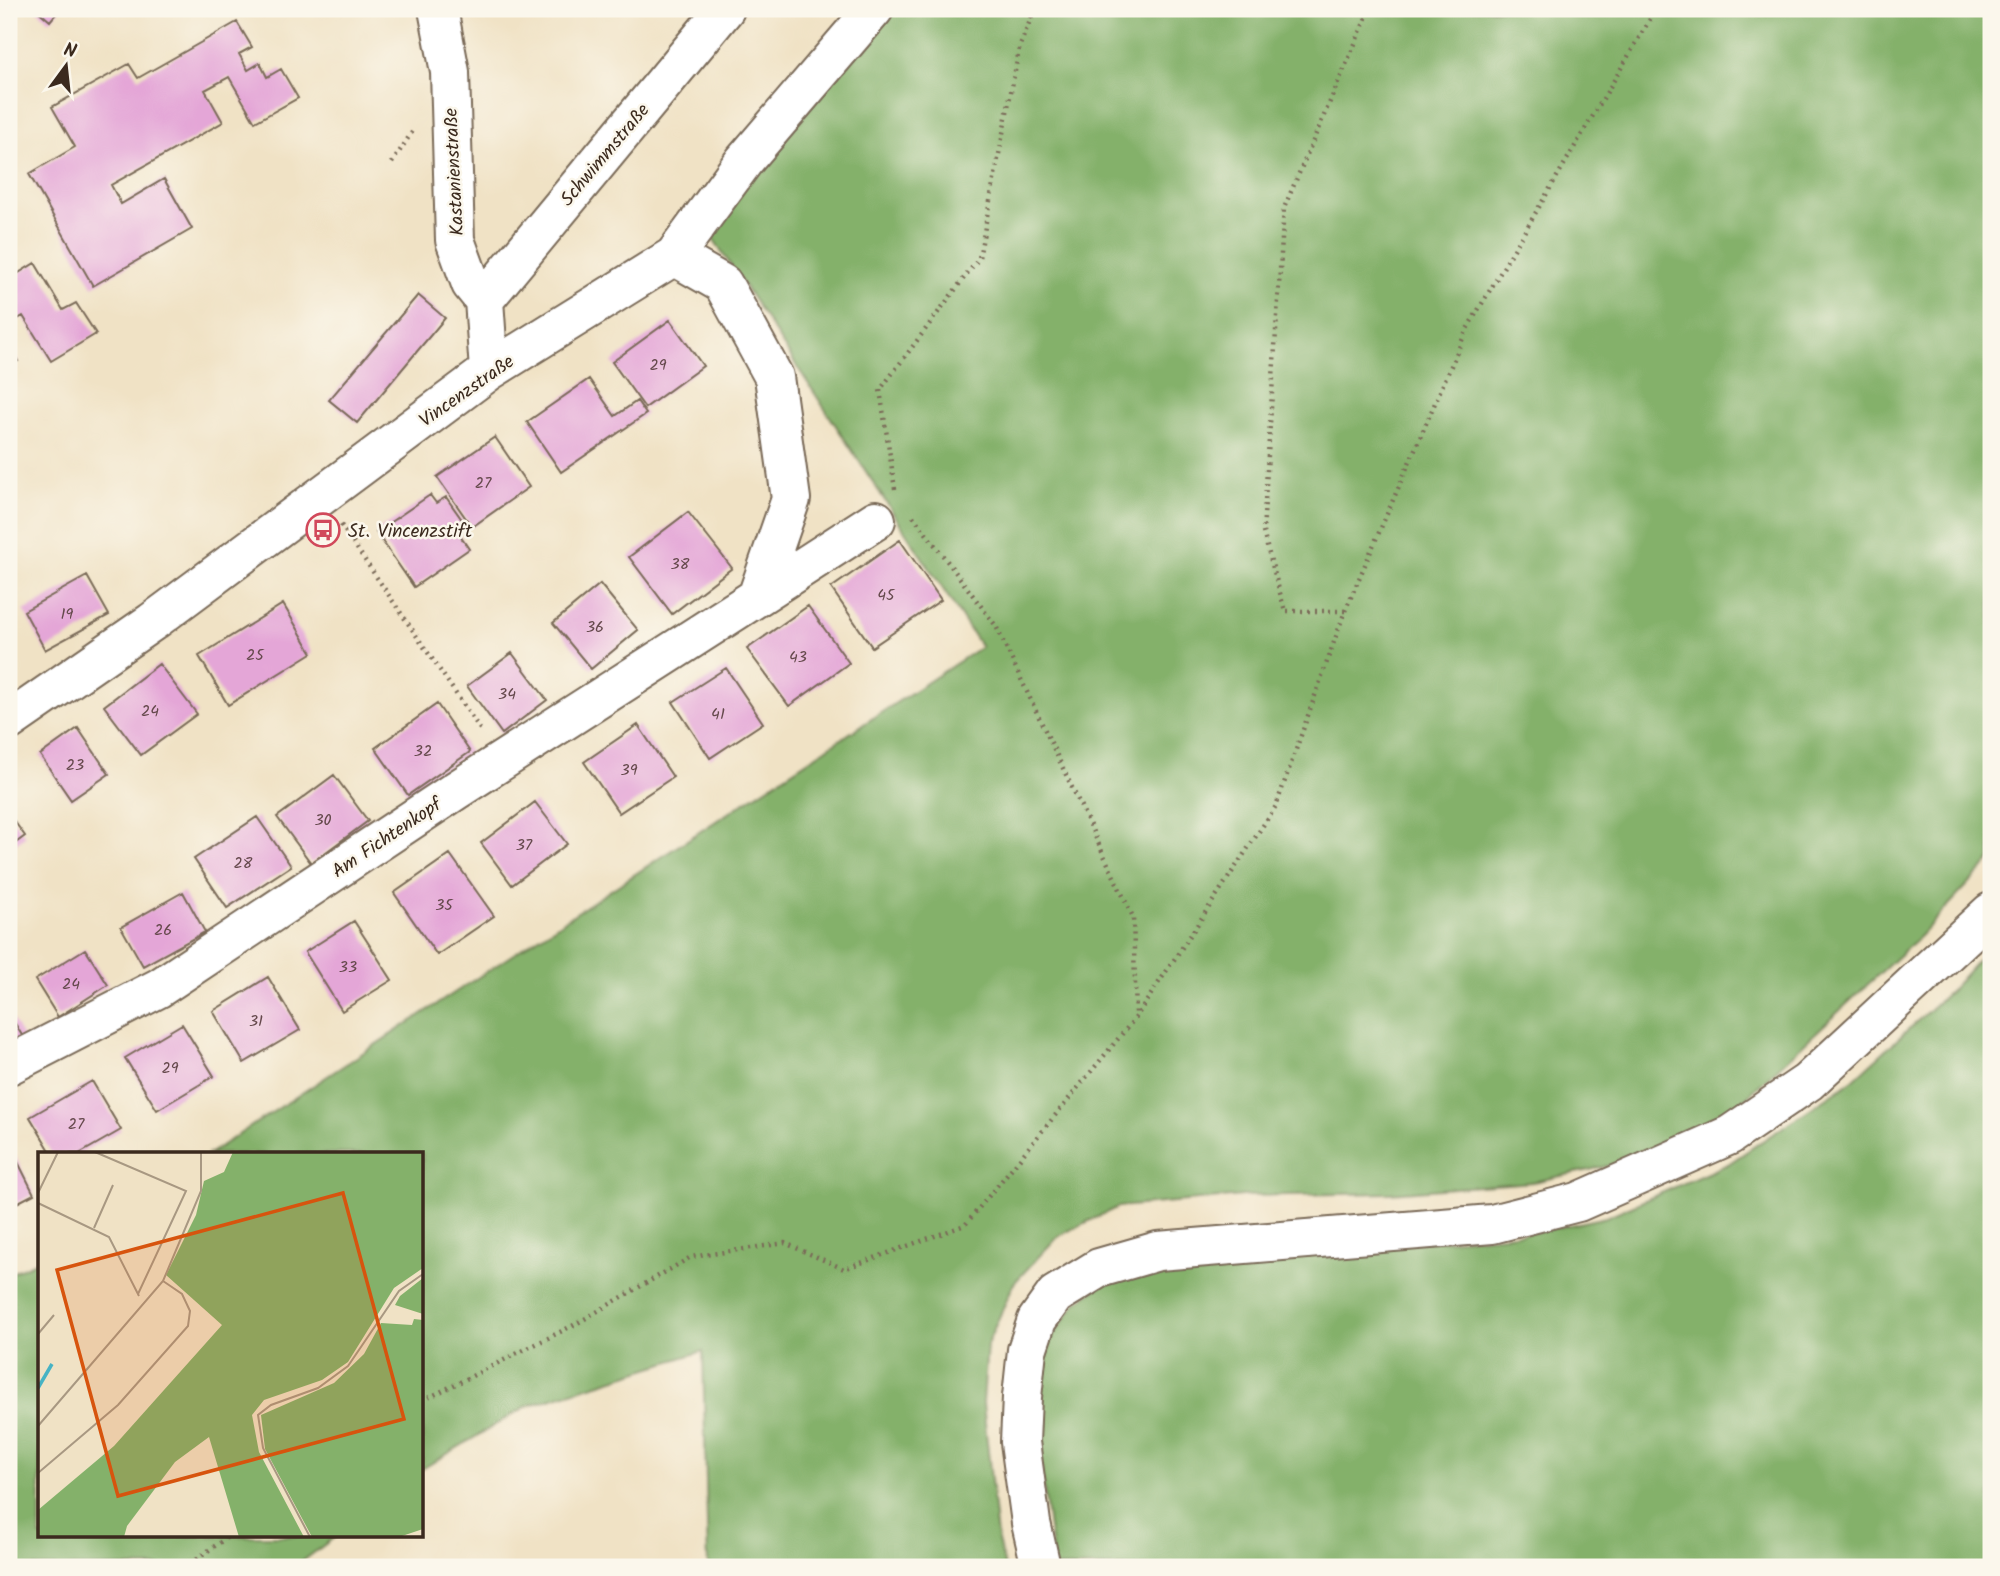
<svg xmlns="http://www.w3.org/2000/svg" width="2000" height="1576" font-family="Kalam,sans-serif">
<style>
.forest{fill:#84b16a;stroke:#606e44;stroke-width:2}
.building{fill:#e4a6d7}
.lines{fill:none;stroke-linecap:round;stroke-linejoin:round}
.minor-casing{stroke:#7a6a58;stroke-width:42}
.major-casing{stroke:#7a6a58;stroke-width:42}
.path{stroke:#7a6a58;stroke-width:4.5;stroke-dasharray:2 5;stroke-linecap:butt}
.minor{stroke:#fff;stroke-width:38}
.major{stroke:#fff;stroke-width:38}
.labels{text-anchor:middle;stroke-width:5;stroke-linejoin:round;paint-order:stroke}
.number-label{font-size:16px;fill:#65494c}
.street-label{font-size:19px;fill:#3b2a1e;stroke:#fbf7ec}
.poi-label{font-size:19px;fill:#3b2a1e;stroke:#fbf7ec;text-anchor:start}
.inset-river{fill:none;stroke:#47b3c4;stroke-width:3.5}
.inset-road{fill:none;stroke:#a89882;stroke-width:2}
.view{fill:#d7540e;fill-opacity:0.15;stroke:#d7540e;stroke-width:3.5}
.inset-edge{fill:none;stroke:#3b2a1e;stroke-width:3.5}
</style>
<rect width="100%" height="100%" fill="#fbf7ec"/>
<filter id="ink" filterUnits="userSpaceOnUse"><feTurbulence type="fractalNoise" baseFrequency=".0143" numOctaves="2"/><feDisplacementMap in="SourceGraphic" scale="14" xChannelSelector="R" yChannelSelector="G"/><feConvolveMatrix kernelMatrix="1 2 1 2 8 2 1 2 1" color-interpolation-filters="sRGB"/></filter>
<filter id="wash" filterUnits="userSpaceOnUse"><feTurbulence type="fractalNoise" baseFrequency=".00686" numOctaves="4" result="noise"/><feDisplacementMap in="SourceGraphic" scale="28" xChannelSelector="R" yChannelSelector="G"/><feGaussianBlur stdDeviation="1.57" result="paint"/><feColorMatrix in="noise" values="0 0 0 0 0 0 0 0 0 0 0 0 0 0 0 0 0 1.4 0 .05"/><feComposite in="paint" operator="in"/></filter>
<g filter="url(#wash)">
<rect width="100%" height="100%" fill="#f0e2c5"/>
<path class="forest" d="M 890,9 L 1991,9 L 1991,860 L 1920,936 L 1738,1105 L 1631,1161 L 1533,1182 L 1389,1193 L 1243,1196 L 1118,1207 L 1058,1236 L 1014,1283 L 987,1345 L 983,1403 L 997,1537 L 1005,1567 L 708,1567 L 703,1351 L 527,1406 L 422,1469 L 422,1154 L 209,1154 L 981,647 L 701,220 Z
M 1991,945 L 1991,1567 L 1054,1567 L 1038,1443 L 1043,1349 L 1077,1302 L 1114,1277 L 1167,1265 L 1537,1232 L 1606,1217 L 1728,1164 L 1853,1080 L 1951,990 Z
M 40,1260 L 40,1536 L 336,1536 L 295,1567 L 9,1567 L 9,1274 Z"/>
<g id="blocks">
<path class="building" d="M 36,9 L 60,9 L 50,21 Z
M 237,22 L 252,47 L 239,54 L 248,70 L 260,63 L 267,77 L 281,69 L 298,98 L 255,122 L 229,77 L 205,90 L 223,122 L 111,185 L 121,204 L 164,179 L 192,229 L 93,286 L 29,174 L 75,147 L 52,107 L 129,64 L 138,78 Z
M 35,263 L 63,310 L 76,303 L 96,334 L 51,361 L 23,316 L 9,324 L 9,279 Z
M 418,295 L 445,318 L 357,423 L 329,400 Z
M 670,320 L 703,366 L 645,408 L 612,362 Z
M 9,345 L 18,361 L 9,366 Z
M 589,379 L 615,416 L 637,401 L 646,414 L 561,472 L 527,422 Z
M 495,437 L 529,487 L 472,527 L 437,477 Z
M 430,495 L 436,503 L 446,497 L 465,524 L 456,530 L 469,549 L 414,587 L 376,532 Z
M 688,512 L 732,568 L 672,614 L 629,557 Z
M 900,540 L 941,600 L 872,647 L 831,588 Z
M 87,576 L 109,615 L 45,650 L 24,611 Z
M 600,584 L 638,630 L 591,669 L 553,623 Z
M 283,604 L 312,653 L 228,705 L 199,656 Z
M 808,606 L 849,663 L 789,706 L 747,649 Z
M 512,653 L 547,700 L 502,734 L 467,686 Z
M 159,664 L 197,714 L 141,755 L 104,706 Z
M 726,668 L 763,723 L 710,758 L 673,702 Z
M 437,704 L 470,752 L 408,795 L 375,748 Z
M 638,725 L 673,777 L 619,813 L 584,762 Z
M 78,728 L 109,774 L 71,800 L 40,755 Z
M 334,775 L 368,821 L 311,863 L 277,817 Z
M 535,802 L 567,844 L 512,885 L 481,843 Z
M 9,814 L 25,836 L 9,848 Z
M 257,817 L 291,866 L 227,908 L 194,859 Z
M 450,854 L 494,916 L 437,955 L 394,893 Z
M 183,892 L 205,932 L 143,966 L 121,927 Z
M 354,921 L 392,980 L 342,1011 L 305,952 Z
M 85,949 L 108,985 L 58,1017 L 35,980 Z
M 268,977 L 300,1030 L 244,1063 L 213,1011 Z
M 9,1013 L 24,1039 L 9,1048 Z
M 182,1024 L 214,1076 L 157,1110 L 125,1058 Z
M 92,1081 L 121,1130 L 79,1154 L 52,1154 L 30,1117 Z
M 9,1144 L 34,1194 L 9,1207 Z"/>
</g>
</g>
<g filter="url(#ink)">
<use href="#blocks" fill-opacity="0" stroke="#7a6a58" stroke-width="2"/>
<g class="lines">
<defs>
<path id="minor" d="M 438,9 L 450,72 L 455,240 L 471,284 L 484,300 L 489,371
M 484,300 L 725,9
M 757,597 L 876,520
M 9,721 L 152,622 L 489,371 L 674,256 L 744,161 L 874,9
M 9,1065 L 159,988 L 455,791 L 757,597 L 791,499 L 774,377 L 723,284 L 674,256"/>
<path id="major" d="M 1041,1567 L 1031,1523 L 1020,1442 L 1022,1397 L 1027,1350 L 1037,1320 L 1055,1295 L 1099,1268 L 1158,1251 L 1492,1224 L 1578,1202 L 1730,1135 L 1808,1082 L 1991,912"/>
</defs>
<use href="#minor" class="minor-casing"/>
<use href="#major" class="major-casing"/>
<path class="path" d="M 392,163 L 414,129
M 895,489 L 880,390 L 979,258 L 1020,45 L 1035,9
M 913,516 L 996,626 L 1133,917 L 1136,1016
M 341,525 L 482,732
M 1345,611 L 1285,611 L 1263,532 L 1284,208 L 1370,9
M 422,1401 L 574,1325 L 691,1257 L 785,1243 L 844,1269 L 965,1225 L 1136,1017 L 1276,806 L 1345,611 L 1467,329 L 1656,9
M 185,1567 L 229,1536"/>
<use href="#minor" class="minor"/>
<use href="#major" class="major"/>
</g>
</g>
<defs>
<symbol id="bus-ring" viewBox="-11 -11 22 22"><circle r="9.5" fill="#fbf7ec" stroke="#d1495b" stroke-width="1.5"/><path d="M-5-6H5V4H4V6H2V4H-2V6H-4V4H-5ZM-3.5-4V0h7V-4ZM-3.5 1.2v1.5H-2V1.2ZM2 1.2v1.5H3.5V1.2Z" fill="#d1495b"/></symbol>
</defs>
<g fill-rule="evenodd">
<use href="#bus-ring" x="304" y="511" width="38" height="38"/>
</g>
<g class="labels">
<g class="number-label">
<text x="658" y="370">29</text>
<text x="483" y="488">27</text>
<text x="680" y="569">38</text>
<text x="886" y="600">45</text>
<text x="67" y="619">19</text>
<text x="595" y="632">36</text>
<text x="255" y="660">25</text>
<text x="798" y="662">43</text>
<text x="507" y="699">34</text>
<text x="150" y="716">24</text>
<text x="718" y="719">41</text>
<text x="423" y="756">32</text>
<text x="75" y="770">23</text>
<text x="629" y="775">39</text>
<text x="323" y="825">30</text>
<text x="524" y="850">37</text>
<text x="243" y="868">28</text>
<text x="444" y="910">35</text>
<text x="163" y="935">26</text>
<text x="348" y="972">33</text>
<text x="71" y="989">24</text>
<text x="256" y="1026">31</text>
<text x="170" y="1073">29</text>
<text x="76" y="1129">27</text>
</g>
<g class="street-label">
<text transform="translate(604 154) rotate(-50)" y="7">Schwimmstraße</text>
<text transform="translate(453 172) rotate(-93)" y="7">Kastanienstraße</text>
<text transform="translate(466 390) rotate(-35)" y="7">Vincenzstraße</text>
<text transform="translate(386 837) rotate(-34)" y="7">Am Fichtenkopf</text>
</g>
<g class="poi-label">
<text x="348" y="537">St. Vincenzstift</text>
</g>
</g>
<g transform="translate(38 1152)">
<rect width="385" height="385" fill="#f0e2c5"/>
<path d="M 195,0 L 385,0 L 385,116 L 356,136 L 310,210 L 284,228 L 226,248 L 214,263 L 221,300 L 266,385 L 201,385 L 171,285 L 137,310 L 89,374 L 86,385 L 0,385 L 0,358 L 76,294 L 184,173 L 128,123 L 158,63 L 166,29 L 186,20 ZM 385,126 L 385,162 L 357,153 L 362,144 ZM 376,167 L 385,168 L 385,377 L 361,385 L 274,385 L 227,297 L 223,263 L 296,231 L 326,202 L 343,171 L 374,173 Z" fill="#84b16a"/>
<path class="inset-river" d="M 0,236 L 14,212"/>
<path class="inset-road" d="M 57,0 L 148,39 L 100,142M 0,41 L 20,0M 0,51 L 71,85 L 101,144M 56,76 L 75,33M 0,182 L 16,163M 0,274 L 125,129 L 163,39 L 163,0M 0,321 L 80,253 L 150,174 L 152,159 L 144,142 L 125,129M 272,385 L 225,296 L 220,263 L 233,253 L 280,236 L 310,214 L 361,139 L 385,122"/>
<path class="view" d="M 305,41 L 366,267 L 80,344 L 19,118 Z"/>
<rect width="385" height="385" class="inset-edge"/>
</g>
<rect width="2000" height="1576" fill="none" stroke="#fbf7ec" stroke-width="35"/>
<g transform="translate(66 66) rotate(15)" stroke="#fbf7ec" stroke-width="5" paint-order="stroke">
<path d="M0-5L12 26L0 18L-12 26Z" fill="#3b2a1e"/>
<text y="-10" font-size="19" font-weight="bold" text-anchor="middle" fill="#3b2a1e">N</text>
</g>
</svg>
